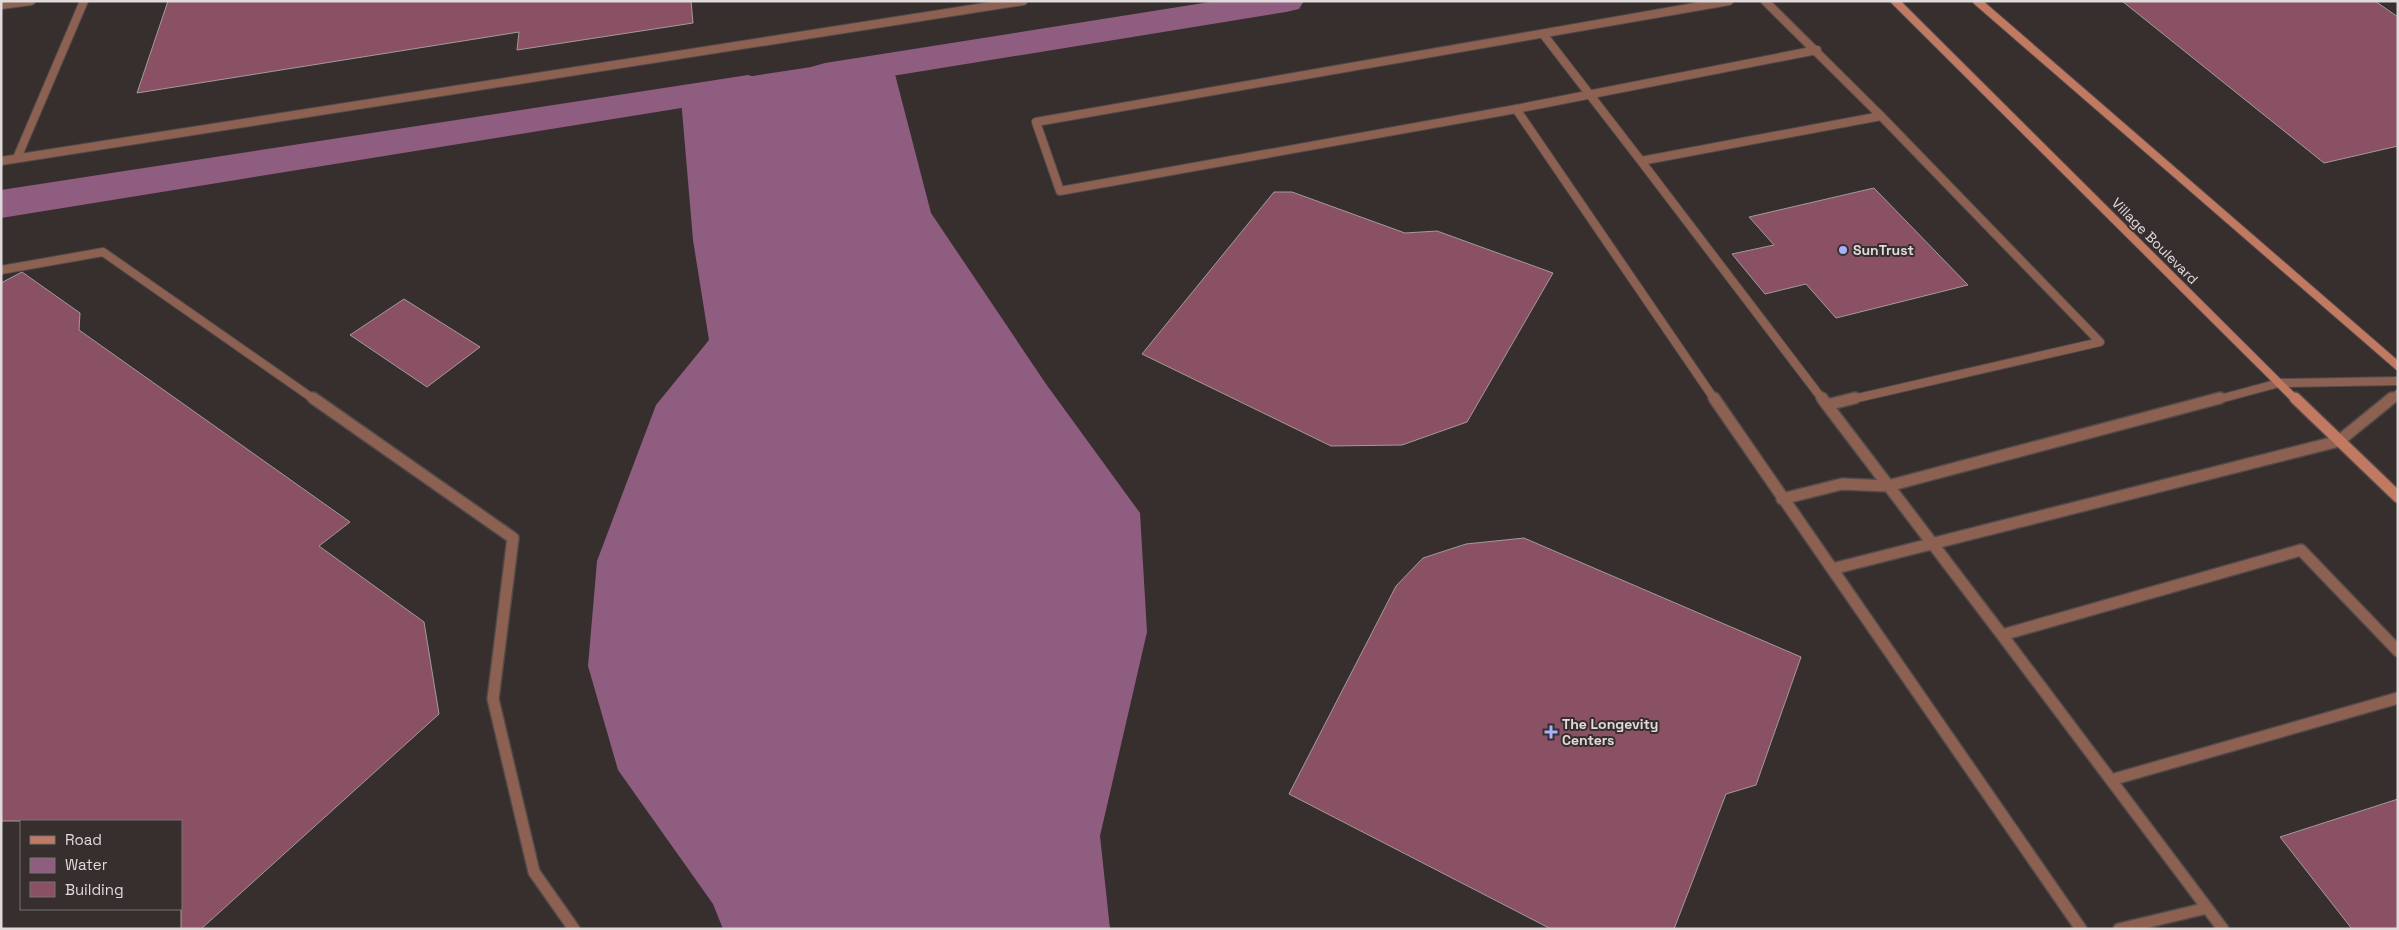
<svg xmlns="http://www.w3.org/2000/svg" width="2399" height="930" font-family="'Space Grotesk',sans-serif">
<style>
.water{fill:#8f5d80}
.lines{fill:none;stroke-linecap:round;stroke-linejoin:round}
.canal{fill:#8f5d80;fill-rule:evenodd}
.building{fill:#8a5063;stroke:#a49a9c}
.lane-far1-casing{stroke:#524a4a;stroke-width:10}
.lane-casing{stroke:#524a4a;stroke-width:14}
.secondary-far1-casing{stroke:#524a4a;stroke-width:10}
.secondary-casing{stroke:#524a4a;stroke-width:14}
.lane-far1{stroke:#8d6151;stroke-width:8}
.lane{stroke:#8d6151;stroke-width:11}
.secondary-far1{stroke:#c17a61;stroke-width:8}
.secondary{stroke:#c17a61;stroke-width:11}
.poi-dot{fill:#a5b1fc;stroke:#372e2e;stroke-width:2}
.labels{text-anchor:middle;stroke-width:4;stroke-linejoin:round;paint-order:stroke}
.street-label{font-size:14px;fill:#e0dada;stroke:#372e2e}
.poi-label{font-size:14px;font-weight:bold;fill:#e0dada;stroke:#372e2e;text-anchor:start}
</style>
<rect width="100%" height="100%" fill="#372e2e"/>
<path class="water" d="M 890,55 L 931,213 L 1046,384 L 1140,513 L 1147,632 L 1100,836 L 1110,929 L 723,929 L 713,904 L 618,770 L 588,666 L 597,561 L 656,405 L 709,340 L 693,240 L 680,87 Z"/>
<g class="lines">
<path class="canal" d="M 1216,1 L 1304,1 L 1299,9 L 1286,12 L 825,87 L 811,83 L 806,75 L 811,67 L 825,63 Z
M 748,75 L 762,79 L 767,87 L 762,95 L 1,218 L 1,190 Z"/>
</g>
<path class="building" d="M 168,1 L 691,1 L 693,23 L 517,50 L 519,32 L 137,93 Z
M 2122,1 L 2375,1 L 2398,17 L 2398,146 L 2324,163 Z
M 1874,188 L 1968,285 L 1836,318 L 1806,284 L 1765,294 L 1732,254 L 1774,245 L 1749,217 Z
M 1274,192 L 1292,192 L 1405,233 L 1437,231 L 1553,273 L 1467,422 L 1402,445 L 1331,446 L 1142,354 Z
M 22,272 L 80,313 L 79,330 L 350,522 L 319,546 L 424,622 L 439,714 L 201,929 L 181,929 L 181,821 L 1,821 L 1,283 Z
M 404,299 L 480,347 L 427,387 L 350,335 Z
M 1524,538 L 1801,657 L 1756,785 L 1726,794 L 1674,929 L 1551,929 L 1289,794 L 1396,586 L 1423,558 L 1466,544 Z
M 2398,799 L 2398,929 L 2352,929 L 2280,837 Z"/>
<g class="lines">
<defs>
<path id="lane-far1" d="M 1729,1 L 1036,122 L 1060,191 L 1516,109 L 1817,50
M 1765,1 L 1881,116
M 1,5 L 31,1
M 1543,34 L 1641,161
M 1516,109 L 1715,400
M 17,158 L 84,1
M 1,161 L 1023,1
M 1,270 L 103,252 L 315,400
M 1823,400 L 1641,161 L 1881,116 L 2100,342 L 1849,400
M 2216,400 L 2279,383 L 2398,381
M 2391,400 L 2398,394"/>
<path id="lane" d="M 313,398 L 513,538 L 493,699 L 534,872 L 574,929
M 1714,398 L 2081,929
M 1822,398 L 1827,405
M 1827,405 L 2002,635 L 2301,550 L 2398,651
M 1827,405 L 1855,398
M 1782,499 L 1842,484 L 1888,486 L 2220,398
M 1832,569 L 2339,441 L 2392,398
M 2002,635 L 2223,929
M 2111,780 L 2398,698
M 2119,929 L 2207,908"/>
<path id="secondary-far1" d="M 1895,1 L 2296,400
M 1977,1 L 2398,366"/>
<path id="secondary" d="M 2295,398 L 2398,497"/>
</defs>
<use href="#lane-far1" class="lane-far1-casing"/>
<use href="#lane" class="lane-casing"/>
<use href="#secondary-far1" class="secondary-far1-casing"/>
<use href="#secondary" class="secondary-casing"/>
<use href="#lane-far1" class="lane-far1"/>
<use href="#lane" class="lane"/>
<use href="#secondary-far1" class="secondary-far1"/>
<use href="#secondary" class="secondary"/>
</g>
<g class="poi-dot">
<circle cx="1843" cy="250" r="5"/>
<path d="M1548.5 724.5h5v5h5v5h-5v5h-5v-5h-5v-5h5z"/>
</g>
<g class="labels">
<g class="street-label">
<text transform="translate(2155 241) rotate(45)" y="5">Village Boulevard</text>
</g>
<g class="poi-label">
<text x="1853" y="255">SunTrust</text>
<text x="1562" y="729">The Longevity<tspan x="1562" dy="16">Centers</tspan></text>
</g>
</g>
<rect width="2399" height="930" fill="none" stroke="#e0dada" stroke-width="5"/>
<rect x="20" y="820" width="162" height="90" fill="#372e2e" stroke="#7b7373"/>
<rect x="30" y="836" width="25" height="8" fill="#c17a61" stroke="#7b7373"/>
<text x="65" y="845" font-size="15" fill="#e0dada">Road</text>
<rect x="30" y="858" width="25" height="15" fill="#8f5d80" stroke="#7b7373"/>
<text x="65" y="870" font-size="15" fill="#e0dada">Water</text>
<rect x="30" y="882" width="25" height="15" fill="#8a5063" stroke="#7b7373"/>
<text x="65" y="895" font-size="15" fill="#e0dada">Building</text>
</svg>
